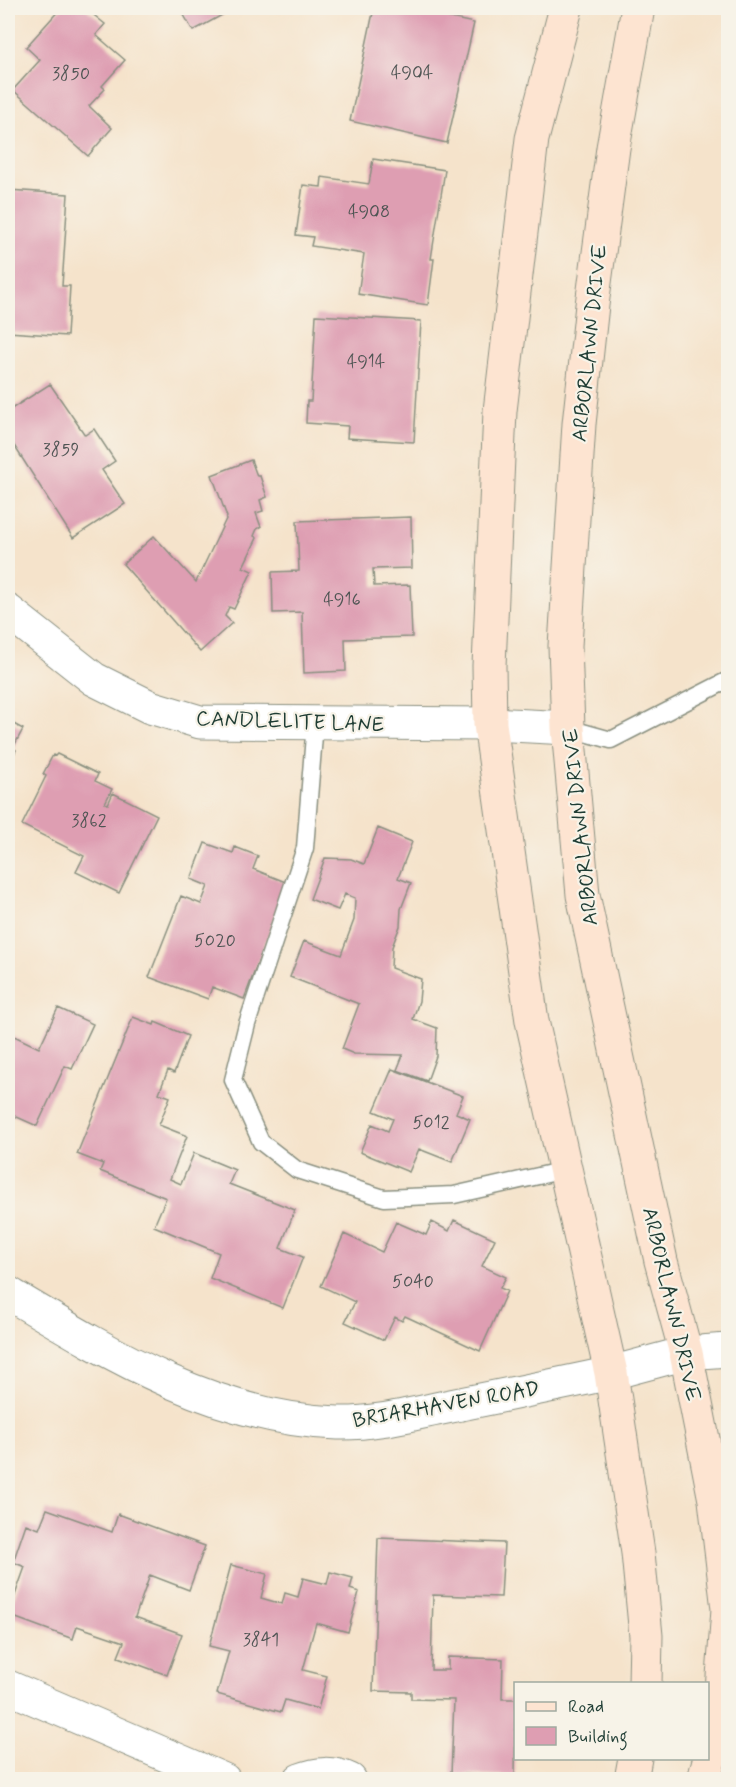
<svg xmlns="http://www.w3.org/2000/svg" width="736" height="1787" font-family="Mynerve,sans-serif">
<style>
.building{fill:#de9eb2}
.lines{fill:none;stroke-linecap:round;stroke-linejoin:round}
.service-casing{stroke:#8a9080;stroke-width:19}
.minor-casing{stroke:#8a9080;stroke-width:35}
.tertiary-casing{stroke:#8a9080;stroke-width:35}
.secondary-casing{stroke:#8a9080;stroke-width:35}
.service{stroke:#fff;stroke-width:16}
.minor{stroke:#fff;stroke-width:33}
.tertiary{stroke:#fff;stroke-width:33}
.secondary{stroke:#fde4d1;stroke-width:33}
.labels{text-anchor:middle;stroke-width:4.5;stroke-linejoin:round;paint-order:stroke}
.number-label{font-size:18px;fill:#4f5554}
.street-label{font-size:21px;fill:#1f3d34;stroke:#f7f3e8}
</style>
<rect width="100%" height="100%" fill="#f7f3e8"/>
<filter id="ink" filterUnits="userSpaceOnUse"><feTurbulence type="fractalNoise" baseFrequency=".0167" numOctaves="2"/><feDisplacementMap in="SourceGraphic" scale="12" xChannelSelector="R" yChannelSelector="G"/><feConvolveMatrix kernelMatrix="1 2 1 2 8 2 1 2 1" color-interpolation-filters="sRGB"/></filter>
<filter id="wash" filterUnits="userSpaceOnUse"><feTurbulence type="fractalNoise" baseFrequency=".008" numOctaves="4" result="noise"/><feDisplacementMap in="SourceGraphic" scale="24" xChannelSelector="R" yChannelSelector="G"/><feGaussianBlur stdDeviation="1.35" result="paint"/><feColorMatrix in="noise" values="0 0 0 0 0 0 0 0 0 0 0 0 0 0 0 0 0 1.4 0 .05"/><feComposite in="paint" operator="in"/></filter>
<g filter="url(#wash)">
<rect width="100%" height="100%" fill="#f5e3cb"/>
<g id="blocks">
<path class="building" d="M 61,8 L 85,8 L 105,24 L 96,35 L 125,60 L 102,86 L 105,89 L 89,106 L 112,128 L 88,156 L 13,90 L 40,60 L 26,47 Z
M 180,8 L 220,8 L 224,14 L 193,31 Z
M 374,8 L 404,8 L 474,23 L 447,143 L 350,121 Z
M 373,159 L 445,170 L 431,259 L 434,259 L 428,305 L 358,294 L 364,254 L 311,246 L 313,237 L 296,235 L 303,185 L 321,187 L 322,177 L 369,184 Z
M 8,190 L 68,194 L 62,286 L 70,286 L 67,336 L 8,332 Z
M 316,315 L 421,321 L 414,442 L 347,438 L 348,426 L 306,423 L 307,401 L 311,401 Z
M 50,384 L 85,435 L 94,429 L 115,461 L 102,470 L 125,504 L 73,538 L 8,436 L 8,411 Z
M 251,460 L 257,476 L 260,476 L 267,497 L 260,500 L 263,511 L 256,513 L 261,527 L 257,529 L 254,536 L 257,538 L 243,567 L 252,571 L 234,609 L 229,607 L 225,616 L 232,623 L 200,652 L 123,564 L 154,536 L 196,582 L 227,517 L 212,475 Z
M 411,517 L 412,568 L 373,569 L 374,586 L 410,585 L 412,637 L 345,639 L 346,671 L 304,673 L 302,612 L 273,613 L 272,572 L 299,571 L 297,521 Z
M 8,721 L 23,729 L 13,748 L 16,750 L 8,767 Z
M 57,754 L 98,774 L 95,781 L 112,789 L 105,803 L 108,804 L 113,793 L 157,815 L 119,893 L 76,872 L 84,856 L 22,825 L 46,776 L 43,774 L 53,755 L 55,756 Z
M 378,828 L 412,842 L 398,878 L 411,883 L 401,909 L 400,926 L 392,947 L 391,968 L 421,979 L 419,1001 L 413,1019 L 437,1028 L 436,1056 L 427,1081 L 397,1070 L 403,1055 L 354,1054 L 342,1049 L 359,1004 L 290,977 L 304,941 L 341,955 L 354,920 L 355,898 L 345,894 L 338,910 L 310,899 L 325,858 L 351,859 L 364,864 Z
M 205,843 L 233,853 L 235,847 L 258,856 L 253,869 L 288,883 L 244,999 L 212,987 L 208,999 L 149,977 L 181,896 L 201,904 L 208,886 L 191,879 Z
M 58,1008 L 93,1024 L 72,1069 L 65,1066 L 37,1126 L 8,1113 L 8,1033 L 39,1048 Z
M 133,1017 L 154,1025 L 155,1022 L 188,1036 L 174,1073 L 168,1070 L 159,1093 L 170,1097 L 159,1125 L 187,1136 L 170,1179 L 181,1184 L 194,1153 L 235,1170 L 229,1184 L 295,1210 L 280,1248 L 303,1257 L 283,1308 L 210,1278 L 219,1253 L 154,1226 L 166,1198 L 100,1171 L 103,1164 L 77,1154 Z
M 392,1069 L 463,1096 L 456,1113 L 470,1119 L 452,1162 L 419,1149 L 409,1172 L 360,1152 L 372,1124 L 388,1131 L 393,1119 L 374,1111 Z
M 454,1220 L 495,1239 L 482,1266 L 506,1277 L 500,1288 L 507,1291 L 480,1351 L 405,1316 L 402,1321 L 395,1317 L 384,1340 L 345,1322 L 355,1302 L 321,1286 L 344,1234 L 382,1252 L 396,1222 L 426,1235 L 432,1222 L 449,1231 Z
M 47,1509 L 112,1532 L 118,1514 L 205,1546 L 189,1590 L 150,1575 L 135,1617 L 182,1634 L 167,1675 L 118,1657 L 124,1642 L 77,1626 L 73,1639 L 8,1615 L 25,1567 L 13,1562 L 26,1524 L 39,1529 Z
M 378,1538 L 504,1543 L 501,1597 L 433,1595 L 431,1670 L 448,1670 L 448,1657 L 503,1659 L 502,1699 L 516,1699 L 515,1776 L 451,1774 L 454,1700 L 411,1699 L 411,1692 L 373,1691 Z
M 231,1565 L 267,1574 L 261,1598 L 282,1604 L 285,1593 L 298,1597 L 303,1578 L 327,1584 L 330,1572 L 353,1578 L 350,1589 L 359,1592 L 348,1632 L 316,1623 L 303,1670 L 327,1676 L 318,1709 L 285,1700 L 281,1712 L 217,1694 L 229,1651 L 209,1646 Z"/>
</g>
</g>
<g filter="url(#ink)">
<use href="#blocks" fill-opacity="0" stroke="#8a9080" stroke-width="1.5"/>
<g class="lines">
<defs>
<path id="service" d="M 315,723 L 305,848 L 247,1024 L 233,1080 L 261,1142 L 297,1170 L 384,1198 L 454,1195 L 565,1170
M 568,728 L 611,740 L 728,680"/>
<path id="minor" d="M 8,611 L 94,679 L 150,707 L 200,722 L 490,724 L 568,728
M 8,1293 C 110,1354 216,1419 338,1423 C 374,1424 411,1414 446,1407 C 501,1396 556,1385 611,1373
M 8,1687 L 224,1780
M 300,1780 C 318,1773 332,1772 350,1780"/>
<path id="tertiary" d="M 611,1373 L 686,1353 L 728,1350"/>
<path id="secondary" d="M 566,8 L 532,139 L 500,411 L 489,666 L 490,724 L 532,1021 L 611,1373 L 638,1553 L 646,1636 L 645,1684
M 638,8 L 613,148 L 592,305 L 579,424 L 565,646 L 568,728 L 583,895 L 661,1261 L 686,1353 L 715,1500 L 728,1609 L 720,1717 L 704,1780
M 631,1780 L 635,1758"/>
</defs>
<use href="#service" class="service-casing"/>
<use href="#minor" class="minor-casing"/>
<use href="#tertiary" class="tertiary-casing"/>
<use href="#secondary" class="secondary-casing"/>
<use href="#service" class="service"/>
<use href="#minor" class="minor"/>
<use href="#tertiary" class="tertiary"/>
<use href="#secondary" class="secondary"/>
</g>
</g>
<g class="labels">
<g class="number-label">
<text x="412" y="78">4904</text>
<text x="71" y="79">3850</text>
<text x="369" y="217">4908</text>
<text x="366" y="367">4914</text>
<text x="61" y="455">3859</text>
<text x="342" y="605">4916</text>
<text x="89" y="826">3862</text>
<text x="215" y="946">5020</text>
<text x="431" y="1128">5012</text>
<text x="413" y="1287">5040</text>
<text x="261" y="1645">3841</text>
</g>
<g class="street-label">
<text transform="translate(589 343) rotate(-84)" y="7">ARBORLAWN DRIVE</text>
<text transform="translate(290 721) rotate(2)" y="7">CANDLELITE LANE</text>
<text transform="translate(580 827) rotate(-96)" y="7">ARBORLAWN DRIVE</text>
<text transform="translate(672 1304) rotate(77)" y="7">ARBORLAWN DRIVE</text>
<text transform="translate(446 1404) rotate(-10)" y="7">BRIARHAVEN ROAD</text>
</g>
</g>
<rect width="736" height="1787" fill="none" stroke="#f7f3e8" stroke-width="30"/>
<rect x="514" y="1682" width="195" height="78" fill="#f7f3e8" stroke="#a1aaa0" stroke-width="1.5"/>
<rect x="526" y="1702" width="30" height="9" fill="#fde4d1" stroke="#a1aaa0" stroke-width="1.5"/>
<text x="568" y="1712" font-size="18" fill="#1f3d34">Road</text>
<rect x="526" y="1727" width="30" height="18" fill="#de9eb2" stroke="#a1aaa0" stroke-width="1.5"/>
<text x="568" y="1742" font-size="18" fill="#1f3d34">Building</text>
</svg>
